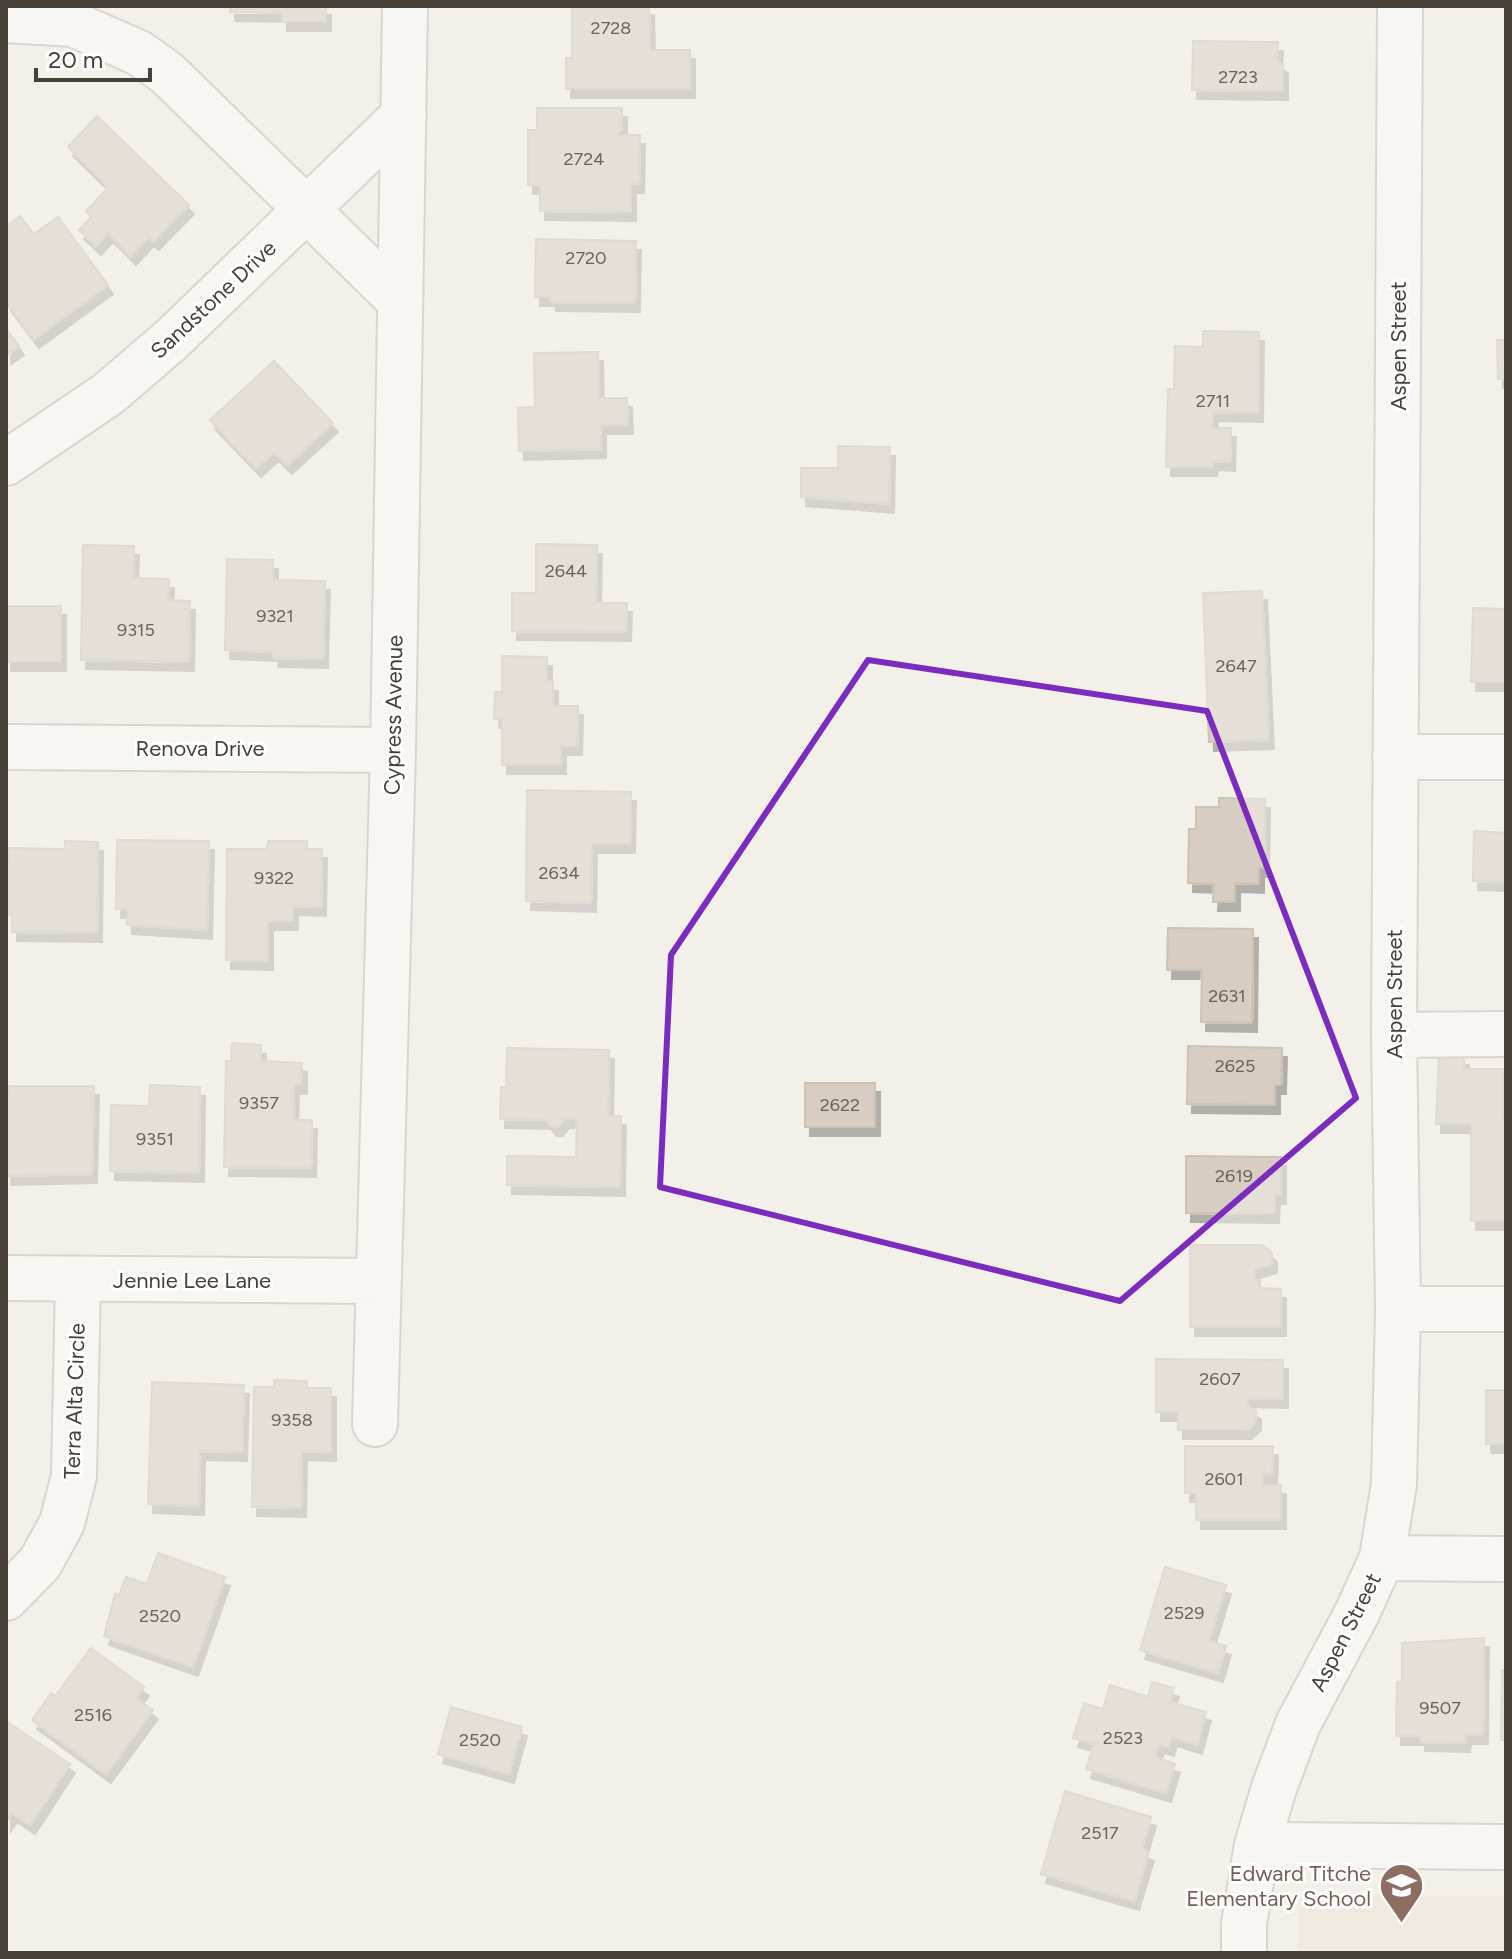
<svg xmlns="http://www.w3.org/2000/svg" width="1512" height="1959" font-family="Figtree,sans-serif">
<style>
.education{fill:#ebe3d4}
.building{fill:#d7cdc2;stroke:#cec2b2;stroke-width:2;filter:url(#shadow)}
.lines{fill:none;stroke-linecap:round;stroke-linejoin:round}
.minor-casing{stroke:#beb6ac;stroke-width:48}
.minor{stroke:#fff;stroke-width:44}
.marked{fill:none;stroke:#7b2cbf;stroke-width:6;stroke-linejoin:round}
.labels{text-anchor:middle;stroke-width:6;stroke-linejoin:round;paint-order:stroke}
.number-label{font-size:18px;fill:#6a635a}
.street-label{font-size:22px;fill:#464038;stroke:#fff}
.education-label{font-size:22px;fill:#785e54;stroke:#fff;text-anchor:end}
</style>
<defs>
<filter id="shadow"><feDropShadow dx="5" dy="9" stdDeviation="0" flood-color="#0004"/></filter>
</defs>
<rect width="100%" height="100%" fill="#f3efe9"/>
<path class="education" d="M 1506,1896 L 1506,1953 L 1298,1953 L 1299,1897 Z"/>
<path class="building" d="M 230,6 L 326,6 L 326,22 L 282,22 L 282,13 L 230,12 Z
M 572,6 L 649,6 L 650,50 L 690,50 L 690,89 L 566,89 L 566,58 L 572,58 Z
M 1193,41 L 1278,42 L 1277,61 L 1283,64 L 1283,91 L 1192,90 Z
M 537,108 L 622,108 L 622,131 L 619,131 L 619,135 L 640,135 L 639,184 L 631,184 L 631,212 L 540,211 L 540,185 L 528,185 L 528,130 L 537,130 Z
M 97,116 L 189,205 L 154,241 L 149,237 L 131,256 L 108,233 L 96,246 L 79,230 L 91,217 L 86,211 L 109,187 L 68,147 Z
M 20,216 L 34,234 L 58,217 L 108,285 L 34,339 L 6,302 L 6,227 Z
M 536,239 L 636,241 L 635,303 L 551,302 L 551,297 L 535,297 Z
M 6,329 L 19,346 L 6,355 Z
M 1203,331 L 1259,332 L 1258,413 L 1213,412 L 1212,428 L 1231,428 L 1230,462 L 1213,461 L 1212,467 L 1166,467 L 1168,389 L 1174,389 L 1175,346 L 1203,347 Z
M 1497,340 L 1506,340 L 1506,379 L 1498,379 Z
M 598,352 L 599,398 L 627,398 L 628,425 L 601,425 L 601,449 L 519,451 L 518,408 L 535,407 L 534,353 Z
M 274,361 L 333,423 L 287,465 L 274,452 L 256,468 L 210,420 Z
M 838,446 L 890,447 L 889,504 L 801,497 L 801,468 L 838,468 Z
M 536,544 L 597,545 L 596,603 L 627,603 L 626,632 L 512,631 L 512,593 L 536,593 Z
M 83,545 L 134,546 L 133,578 L 169,579 L 168,600 L 190,601 L 189,662 L 81,660 Z
M 227,559 L 273,560 L 273,580 L 325,581 L 323,659 L 273,658 L 274,652 L 225,650 Z
M 1262,591 L 1269,740 L 1209,742 L 1203,593 Z
M 6,606 L 61,606 L 61,662 L 6,662 Z
M 1473,608 L 1506,609 L 1506,682 L 1471,682 Z
M 502,656 L 547,657 L 547,681 L 553,682 L 553,706 L 578,706 L 577,746 L 561,746 L 561,765 L 502,765 L 502,719 L 494,719 L 495,692 L 502,692 Z
M 527,790 L 631,792 L 630,844 L 592,844 L 591,903 L 526,901 Z
M 1219,798 L 1265,799 L 1264,868 L 1259,868 L 1259,884 L 1235,883 L 1235,902 L 1213,902 L 1214,884 L 1188,883 L 1189,829 L 1196,829 L 1196,807 L 1219,807 Z
M 1474,831 L 1506,833 L 1506,882 L 1473,881 Z
M 117,840 L 209,841 L 207,930 L 127,925 L 127,909 L 116,909 Z
M 65,841 L 98,842 L 97,933 L 12,932 L 12,915 L 7,915 L 8,848 L 65,849 Z
M 268,841 L 307,841 L 307,849 L 322,849 L 321,907 L 293,906 L 293,921 L 268,921 L 268,961 L 226,960 L 227,849 L 267,849 Z
M 1168,928 L 1253,929 L 1252,1023 L 1201,1022 L 1202,970 L 1167,970 Z
M 232,1043 L 261,1045 L 261,1061 L 302,1063 L 302,1085 L 294,1085 L 293,1120 L 312,1120 L 311,1168 L 224,1167 L 226,1061 L 231,1061 Z
M 1188,1046 L 1282,1048 L 1281,1085 L 1275,1085 L 1275,1105 L 1187,1104 Z
M 507,1048 L 609,1050 L 608,1116 L 621,1116 L 620,1187 L 507,1185 L 507,1156 L 576,1157 L 577,1119 L 564,1119 L 558,1127 L 552,1127 L 546,1120 L 500,1119 L 501,1087 L 506,1087 Z
M 1439,1056 L 1464,1056 L 1464,1069 L 1503,1069 L 1502,1120 L 1506,1120 L 1506,1221 L 1471,1221 L 1471,1124 L 1436,1124 Z
M 805,1083 L 875,1083 L 875,1127 L 805,1127 Z
M 150,1085 L 200,1087 L 199,1173 L 110,1171 L 111,1105 L 149,1106 Z
M 8,1086 L 94,1086 L 92,1174 L 6,1176 Z
M 1186,1156 L 1281,1157 L 1281,1195 L 1275,1195 L 1274,1214 L 1186,1213 Z
M 1190,1245 L 1262,1245 L 1272,1253 L 1272,1264 L 1255,1269 L 1255,1280 L 1259,1280 L 1259,1288 L 1281,1289 L 1281,1327 L 1190,1327 Z
M 1156,1359 L 1283,1360 L 1283,1399 L 1248,1398 L 1248,1406 L 1256,1410 L 1256,1421 L 1247,1430 L 1178,1430 L 1178,1412 L 1156,1412 Z
M 274,1380 L 307,1381 L 307,1388 L 331,1388 L 331,1452 L 302,1451 L 301,1508 L 252,1507 L 254,1387 L 274,1387 Z
M 152,1382 L 244,1385 L 242,1452 L 200,1451 L 199,1506 L 148,1504 Z
M 1486,1390 L 1506,1390 L 1506,1444 L 1486,1444 Z
M 1185,1446 L 1273,1446 L 1272,1474 L 1263,1474 L 1263,1485 L 1281,1485 L 1281,1520 L 1196,1520 L 1196,1493 L 1185,1493 Z
M 158,1553 L 225,1577 L 193,1667 L 104,1636 L 115,1594 L 119,1595 L 126,1577 L 147,1584 Z
M 1165,1567 L 1226,1585 L 1209,1641 L 1226,1646 L 1218,1673 L 1140,1650 Z
M 1484,1638 L 1483,1735 L 1466,1735 L 1465,1743 L 1420,1742 L 1420,1736 L 1396,1736 L 1397,1682 L 1402,1681 L 1402,1643 Z
M 91,1648 L 144,1687 L 136,1698 L 153,1710 L 106,1774 L 32,1720 L 51,1693 L 55,1696 Z
M 1502,1670 L 1506,1670 L 1506,1740 L 1501,1740 Z
M 1152,1682 L 1174,1688 L 1170,1702 L 1206,1712 L 1197,1745 L 1172,1737 L 1169,1747 L 1159,1744 L 1155,1757 L 1175,1764 L 1166,1793 L 1086,1769 L 1094,1744 L 1073,1738 L 1084,1703 L 1103,1709 L 1110,1685 L 1148,1697 Z
M 451,1707 L 522,1727 L 509,1774 L 438,1754 Z
M 6,1721 L 70,1764 L 30,1825 L 12,1813 L 6,1822 Z
M 1065,1791 L 1151,1817 L 1142,1849 L 1149,1852 L 1134,1901 L 1041,1874 Z"/>
<g class="lines">
<defs>
<path id="minor" d="M 6,20 L 73,24 L 139,53 L 167,73 L 400,301
M 6,463 L 108,394 L 171,340 L 404,115
M 6,747 L 393,750
M 1395,757 L 1506,757
M 1394,1035 L 1506,1034
M 6,1278 L 378,1281
M 1398,1309 L 1506,1309
M 375,1424 L 393,750 L 405,6
M 1382,1558 L 1506,1559
M 6,1598 L 40,1563 L 62,1523 L 74,1476 L 78,1279
M 1257,1845 L 1506,1847
M 1244,1953 L 1244,1924 L 1257,1845 L 1274,1788 L 1298,1724 L 1357,1613 L 1382,1558 L 1394,1484 L 1398,1309 L 1394,1035 L 1400,6"/>
</defs>
<use href="#minor" class="minor-casing"/>
<use href="#minor" class="minor"/>
</g>
<path d="M0 0H1512V1959H0ZM 868,660 L 1207,711 L 1356,1098 L 1120,1301 L 660,1187 L 671,955 Z" fill="#f3efe9" fill-opacity=".55" fill-rule="evenodd"/>
<path class="marked" d="M 868,660 L 1207,711 L 1356,1098 L 1120,1301 L 660,1187 L 671,955 Z"/>
<defs>
<symbol id="school-pin" viewBox="-11 -11 22 30"><path d="M0 17L-7.5 6A9.5 9.5 0 1 1 7.5 6Z" fill="#8d6e63" stroke="#fff"/><path d="M0-5L7-2L0 1L-7-2ZM-4 1L0 2.5L4 1V4Q0 6-4 4Z" fill="#fff"/></symbol>
</defs>
<g fill-rule="evenodd">
<use href="#school-pin" x="1376" y="1860" width="51" height="69"/>
</g>
<g class="labels">
<g class="number-label">
<text x="611" y="34">2728</text>
<text x="1238" y="83">2723</text>
<text x="584" y="165">2724</text>
<text x="586" y="264">2720</text>
<text x="1213" y="407">2711</text>
<text x="566" y="577">2644</text>
<text x="275" y="622">9321</text>
<text x="136" y="636">9315</text>
<text x="1236" y="672">2647</text>
<text x="559" y="879">2634</text>
<text x="274" y="884">9322</text>
<text x="1227" y="1002">2631</text>
<text x="1235" y="1072">2625</text>
<text x="259" y="1109">9357</text>
<text x="840" y="1111">2622</text>
<text x="155" y="1145">9351</text>
<text x="1234" y="1182">2619</text>
<text x="1220" y="1385">2607</text>
<text x="292" y="1426">9358</text>
<text x="1224" y="1485">2601</text>
<text x="1184" y="1619">2529</text>
<text x="160" y="1622">2520</text>
<text x="1440" y="1714">9507</text>
<text x="93" y="1721">2516</text>
<text x="1123" y="1744">2523</text>
<text x="480" y="1746">2520</text>
<text x="1100" y="1839">2517</text>
</g>
<g class="street-label">
<text transform="translate(213 299) rotate(-43)" y="8">Sandstone Drive</text>
<text transform="translate(1398 346) rotate(-90)" y="8">Aspen Street</text>
<text transform="translate(393 715) rotate(-89)" y="8">Cypress Avenue</text>
<text x="200" y="756">Renova Drive</text>
<text transform="translate(1394 994) rotate(-90)" y="8">Aspen Street</text>
<text x="192" y="1288">Jennie Lee Lane</text>
<text transform="translate(74 1401) rotate(-88)" y="8">Terra Alta Circle</text>
<text transform="translate(1345 1632) rotate(-63)" y="8">Aspen Street</text>
</g>
<g class="education-label">
<text x="1371" y="1881">Edward Titche<tspan x="1371" dy="25">Elementary School</tspan></text>
</g>
</g>
<rect width="1512" height="1959" fill="none" stroke="#464038" stroke-width="16"/>
<path d="M36 68v12h114v-12" fill="none" stroke="#464038" stroke-width="4"/>
<text x="48" y="68" font-size="24" fill="#464038" stroke="#ffffff" stroke-width="6" paint-order="stroke">20 m</text>
</svg>
